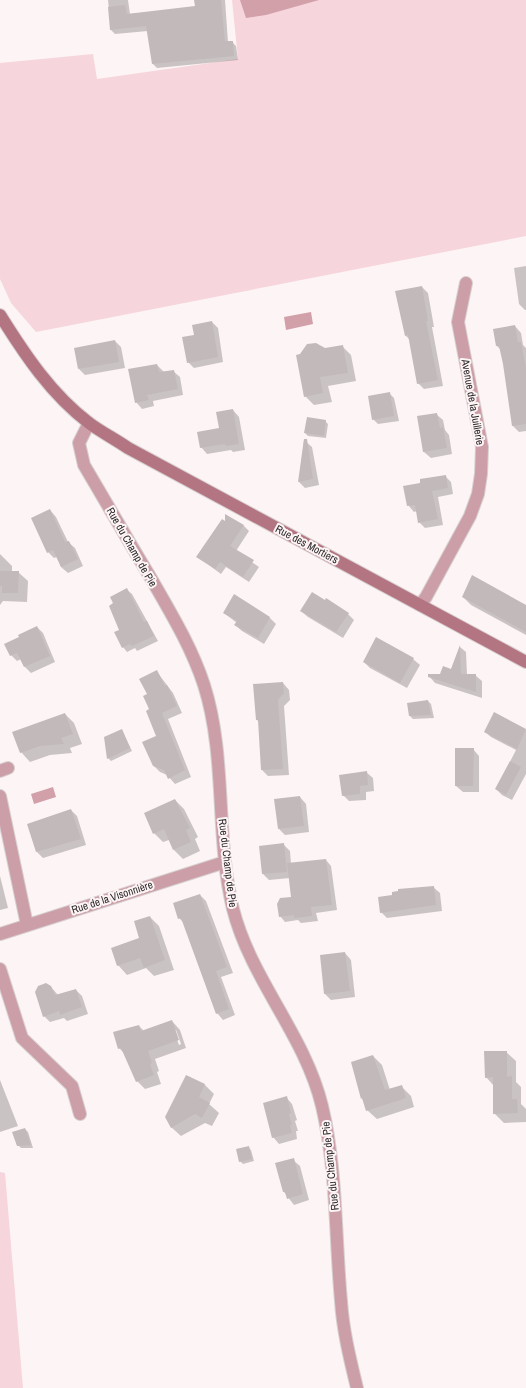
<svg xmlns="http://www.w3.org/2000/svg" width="526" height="1388" font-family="'Archivo Narrow',sans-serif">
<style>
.green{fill:#f6d6dc}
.water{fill:#d1a0a9}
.shadow{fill:#0003;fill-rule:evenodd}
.building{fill:#c2b9bb}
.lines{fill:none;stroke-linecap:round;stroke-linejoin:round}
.street-casing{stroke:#d7cfd0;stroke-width:14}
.secondary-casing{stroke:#d7cfd0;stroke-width:14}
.street{stroke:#cc9fa8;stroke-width:12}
.secondary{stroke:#b47582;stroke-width:12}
.labels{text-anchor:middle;stroke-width:4;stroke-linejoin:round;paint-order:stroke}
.street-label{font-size:11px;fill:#2b2829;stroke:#fdf4f5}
</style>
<rect width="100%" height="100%" fill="#fdf4f5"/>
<path class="green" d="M 232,0 L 526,0 L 526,236 L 36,332 L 11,303 L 0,279 L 0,63 L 93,54 L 97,79 L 238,59 Z
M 0,1172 L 5,1173 L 23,1388 L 0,1388 Z"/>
<path class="water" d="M 240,0 L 319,0 L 266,15 L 246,18 Z
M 311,312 L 313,324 L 286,330 L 284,317 Z
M 53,787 L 56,797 L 34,804 L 31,794 Z"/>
<path class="shadow" d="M 108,0 L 128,0 L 130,14 L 196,7 L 195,0 L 225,0 L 228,42 L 232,42 L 236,46 L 238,60 L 157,68 L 153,64 L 148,31 L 115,34 L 111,30 Z
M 526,266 L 526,310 L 525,310 L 519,304 L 514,268 Z
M 422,287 L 428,293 L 434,327 L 432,327 L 443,386 L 424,389 L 418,383 L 410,340 L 406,336 Z
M 212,322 L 218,328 L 223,362 L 194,368 L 188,362 L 195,336 Z
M 515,326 L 521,333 L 523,345 L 526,348 L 526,431 L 519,432 L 513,426 L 504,364 L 501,350 L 497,346 Z
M 115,341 L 121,347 L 125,368 L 85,375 L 79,369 Z
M 342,346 L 351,355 L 356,381 L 328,386 L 332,402 L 314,405 L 305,396 L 324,349 Z
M 157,365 L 164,372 L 173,371 L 180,377 L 183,395 L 153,401 L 154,406 L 142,409 L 136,402 Z
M 390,394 L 394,398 L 399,421 L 378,424 L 373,419 Z
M 233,410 L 239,417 L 245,450 L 233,452 L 231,450 L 207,454 L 201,447 L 220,429 Z
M 436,414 L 443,420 L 445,430 L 449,435 L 452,454 L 431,458 L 424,452 Z
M 325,421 L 328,424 L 326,438 L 308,436 L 305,433 Z
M 304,440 L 312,447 L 319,485 L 305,488 L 299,482 Z
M 445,476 L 451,482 L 453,494 L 438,497 L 443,525 L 425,528 L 419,522 L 417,511 L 414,512 L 408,505 L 421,484 Z
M 50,510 L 56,517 L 68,542 L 75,548 L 83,566 L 68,573 L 61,567 L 57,557 L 54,558 L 48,552 Z
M 226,516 L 244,526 L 249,531 L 236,551 L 259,567 L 249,582 L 226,567 L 221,574 L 198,557 L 226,523 Z
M 0,554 L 12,566 L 12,572 L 18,572 L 28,581 L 27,602 L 3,601 L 0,605 Z
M 127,590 L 132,594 L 158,641 L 137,651 L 135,648 L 127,652 L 123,647 L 120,630 Z
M 234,596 L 270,618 L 276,624 L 264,644 L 242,631 L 235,625 L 237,623 L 224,613 Z
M 463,597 L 526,606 L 526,635 L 471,605 Z
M 301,611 L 348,614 L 354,620 L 343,638 L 308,617 Z
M 37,627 L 43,633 L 55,662 L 31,673 L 25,667 L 21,659 L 17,661 L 11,655 Z
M 460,647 L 466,652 L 467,675 L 475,675 L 482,681 L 482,698 L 435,683 L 429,676 L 441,675 L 451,670 Z
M 413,659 L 420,665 L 407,688 L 370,668 L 364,662 Z
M 157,672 L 173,693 L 182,713 L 168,719 L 191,777 L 175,784 L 167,775 L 160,772 L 154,766 L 157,736 L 150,709 Z
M 283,683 L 289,690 L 290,700 L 284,706 L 289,775 L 268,776 L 262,770 L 259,722 L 257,720 Z
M 428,701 L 431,704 L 434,718 L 413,719 L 410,716 L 408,704 Z
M 65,714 L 74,723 L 82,744 L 70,748 L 72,753 L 50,755 L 30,762 L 21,752 Z
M 495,714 L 526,730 L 526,774 L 512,800 L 502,795 L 496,789 L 516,750 L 491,737 L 485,732 Z
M 122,730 L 132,751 L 111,761 L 108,758 Z
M 473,749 L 479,756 L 479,792 L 463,792 L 456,786 Z
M 366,772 L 373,778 L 374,791 L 366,792 L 366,800 L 349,801 L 343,795 Z
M 300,797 L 306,804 L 309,832 L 285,835 L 279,829 Z
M 175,800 L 184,809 L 198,837 L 195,839 L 200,851 L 183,859 L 174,850 L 169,840 L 163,842 L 154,833 Z
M 71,810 L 77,816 L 86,845 L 43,858 L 37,852 L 28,825 Z
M 283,844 L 290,851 L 291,864 L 326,860 L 331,866 L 337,910 L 316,913 L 318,921 L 301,923 L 298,920 L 285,922 L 280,916 L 292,898 L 290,878 L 269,880 L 263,874 Z
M 0,876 L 8,908 L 0,910 Z
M 433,887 L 440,893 L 442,911 L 387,918 L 381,912 Z
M 200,895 L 206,901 L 233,973 L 221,977 L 235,1015 L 223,1020 L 217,1013 L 184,923 L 179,918 Z
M 150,917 L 159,926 L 174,970 L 154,976 L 146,968 L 127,975 L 118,965 L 140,939 Z
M 345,953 L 351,960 L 355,997 L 331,1000 L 325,994 Z
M 51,987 L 58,995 L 76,990 L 82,996 L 88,1014 L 67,1021 L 64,1018 L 50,1022 L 44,1016 Z
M 172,1021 L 180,1030 L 186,1048 L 155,1059 L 159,1071 L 157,1072 L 161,1084 L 145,1089 L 137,1081 L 125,1054 L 119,1048 L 139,1026 L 144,1031 ZM 174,1030 L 176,1030 L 181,1044 L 179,1045 Z
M 506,1052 L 516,1061 L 516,1082 L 521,1087 L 521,1104 L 526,1109 L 526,1122 L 504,1123 L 494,1113 L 494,1086 L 486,1077 Z
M 373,1056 L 382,1065 L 390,1090 L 401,1086 L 411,1096 L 414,1107 L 377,1119 L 367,1110 L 362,1098 Z
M 187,1076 L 205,1085 L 214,1094 L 209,1104 L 219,1113 L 212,1126 L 205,1123 L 181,1136 L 171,1127 Z
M 0,1080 L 18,1126 L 0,1132 Z
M 286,1097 L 292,1104 L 297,1120 L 295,1121 L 298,1131 L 296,1131 L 297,1139 L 279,1144 L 273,1137 Z
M 25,1129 L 28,1132 L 33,1148 L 21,1148 L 18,1145 Z
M 248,1147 L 251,1150 L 254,1161 L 243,1164 L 240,1161 Z
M 293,1160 L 300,1166 L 309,1200 L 294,1205 L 284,1192 Z"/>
<path class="building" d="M 194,0 L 221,0 L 225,41 L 233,41 L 234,56 L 152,64 L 146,26 L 110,30 L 108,7 L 125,5 L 127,14 L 195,6 Z
M 422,286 L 428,321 L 426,321 L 438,380 L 417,384 L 408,335 L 405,336 L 395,291 Z
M 212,321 L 218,357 L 187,363 L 182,337 L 194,335 L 192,325 Z
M 515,325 L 518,342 L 521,342 L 526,368 L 526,424 L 512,426 L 503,364 L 499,346 L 496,346 L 493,329 Z
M 115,340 L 119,362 L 78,369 L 74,348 Z
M 316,343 L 325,348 L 343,345 L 348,373 L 320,377 L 323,393 L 304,397 L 296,355 L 300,354 L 307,344 Z
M 157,364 L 159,372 L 174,370 L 178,389 L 147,395 L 149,400 L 135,403 L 128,369 Z
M 390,392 L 394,416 L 372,420 L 368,396 Z
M 233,409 L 239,444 L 226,446 L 225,444 L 200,448 L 197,432 L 219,428 L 216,412 Z
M 437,413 L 440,428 L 443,427 L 447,448 L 423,452 L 417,416 Z
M 307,417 L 326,420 L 324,436 L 304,433 Z
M 304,439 L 307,439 L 313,479 L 298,482 Z
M 446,475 L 448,488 L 432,491 L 438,519 L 418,523 L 415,505 L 407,506 L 403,486 L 420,483 L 420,479 Z
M 50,509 L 65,542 L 69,541 L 78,559 L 61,567 L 53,550 L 47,553 L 31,518 Z
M 225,514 L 244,525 L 230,546 L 254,560 L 243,577 L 220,562 L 215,569 L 196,557 L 222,519 L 225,521 Z
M 0,571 L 19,571 L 18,593 L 2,593 L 2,586 L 0,586 Z
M 472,575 L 526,605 L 526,632 L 462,597 Z
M 127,588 L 144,622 L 147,621 L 154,636 L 132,646 L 130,644 L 122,648 L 114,632 L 119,630 L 109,606 L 113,603 L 110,597 Z
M 312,592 L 325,600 L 326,598 L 349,613 L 336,632 L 300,611 Z
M 234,594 L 270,617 L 258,638 L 234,625 L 237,621 L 223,613 Z
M 37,626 L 50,656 L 24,667 L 17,653 L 10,656 L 4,644 L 19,637 L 18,635 Z
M 376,637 L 414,658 L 400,683 L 363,662 Z
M 460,645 L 461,674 L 476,674 L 476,692 L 428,677 L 428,674 L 440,674 L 443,666 L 451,669 Z
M 157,670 L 165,686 L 167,685 L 177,706 L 162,713 L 185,770 L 168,779 L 164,770 L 153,766 L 142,742 L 156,736 L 146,711 L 149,709 L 143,696 L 147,694 L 139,679 Z
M 283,682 L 284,693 L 278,700 L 283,769 L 261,770 L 258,720 L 256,720 L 253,684 Z
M 428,700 L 431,715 L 409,716 L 407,703 Z
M 494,712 L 526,729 L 517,749 L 484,732 Z
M 65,713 L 73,734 L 61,738 L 64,744 L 40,746 L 20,753 L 12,732 Z
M 122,729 L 130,748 L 107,759 L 104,737 Z
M 455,748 L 474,748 L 473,786 L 455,786 Z
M 510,761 L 521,767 L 506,795 L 495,789 Z
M 367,771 L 368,785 L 360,786 L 360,794 L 342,796 L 339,775 Z
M 300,796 L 304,826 L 278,829 L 274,799 Z
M 175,799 L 190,828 L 186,830 L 191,842 L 173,850 L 164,829 L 153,834 L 144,813 Z
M 71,809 L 81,839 L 36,852 L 27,824 Z
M 284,843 L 287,872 L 262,874 L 259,846 Z
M 326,859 L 332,905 L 311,907 L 312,916 L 294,918 L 294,915 L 279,917 L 277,904 L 280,898 L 291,897 L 287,863 Z
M 434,886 L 436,905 L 380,913 L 378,897 L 392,895 L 392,892 L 398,891 L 398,889 Z
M 200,894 L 227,967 L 216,971 L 229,1009 L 216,1014 L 181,918 L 178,919 L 173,903 Z
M 150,916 L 165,960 L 144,968 L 140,958 L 117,966 L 111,948 L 139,938 L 134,921 Z
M 345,952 L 350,991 L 324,994 L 320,955 Z
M 46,983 L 51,986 L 55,995 L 76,989 L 82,1007 L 60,1015 L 59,1011 L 43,1017 L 35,992 L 38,986 Z
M 172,1020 L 179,1040 L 148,1051 L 152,1063 L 150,1064 L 154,1075 L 136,1082 L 121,1048 L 118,1049 L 113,1032 L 139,1025 L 141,1031 Z
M 484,1051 L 507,1051 L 507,1077 L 512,1076 L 512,1099 L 517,1099 L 518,1113 L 493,1114 L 493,1077 L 485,1078 Z
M 373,1055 L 385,1090 L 402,1085 L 406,1098 L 366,1111 L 362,1098 L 361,1099 L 351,1062 Z
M 186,1075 L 205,1084 L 199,1097 L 210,1103 L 202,1118 L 195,1114 L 171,1128 L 165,1117 Z
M 287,1096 L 291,1113 L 289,1114 L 292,1125 L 290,1125 L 292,1133 L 272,1138 L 263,1103 Z
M 25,1128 L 31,1145 L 17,1146 L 12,1132 Z
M 249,1146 L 252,1159 L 239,1162 L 236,1149 Z
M 294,1158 L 303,1194 L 287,1199 L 285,1192 L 283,1192 L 275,1163 Z"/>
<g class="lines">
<defs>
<path id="street" d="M 89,423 L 79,443 L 84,465 C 107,504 129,542 152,580 C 171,613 192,648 204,685 C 227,757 215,836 233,909 C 251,980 305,1035 322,1106 C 337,1169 335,1236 341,1301 C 343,1331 350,1359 357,1388
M 420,605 L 426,597 L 470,516 L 478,494 L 481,474 L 482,447 L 458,322 L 466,283
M 0,771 L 8,768
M 0,796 L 27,925
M 0,934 L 225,862
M 0,969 L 22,1038 L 72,1086 L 80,1114"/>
<path id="secondary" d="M 0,315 C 25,355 51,394 89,423 C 101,432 115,439 128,448 L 526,662"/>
</defs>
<use href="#street" class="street-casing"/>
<use href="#secondary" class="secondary-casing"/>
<use href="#street" class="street"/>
<use href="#secondary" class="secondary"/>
</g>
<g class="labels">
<g class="street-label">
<text transform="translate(473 402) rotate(80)" y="4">Avenue de la Juillerie</text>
<text transform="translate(307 544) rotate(28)" y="4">Rue des Mortiers</text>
<text transform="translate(132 547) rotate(60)" y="4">Rue du Champ de Pie</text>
<text transform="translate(228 863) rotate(83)" y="4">Rue du Champ de Pie</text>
<text transform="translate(112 897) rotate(-18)" y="4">Rue de la Visonnière</text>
<text transform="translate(330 1166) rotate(-96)" y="4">Rue du Champ de Pie</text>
</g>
</g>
</svg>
